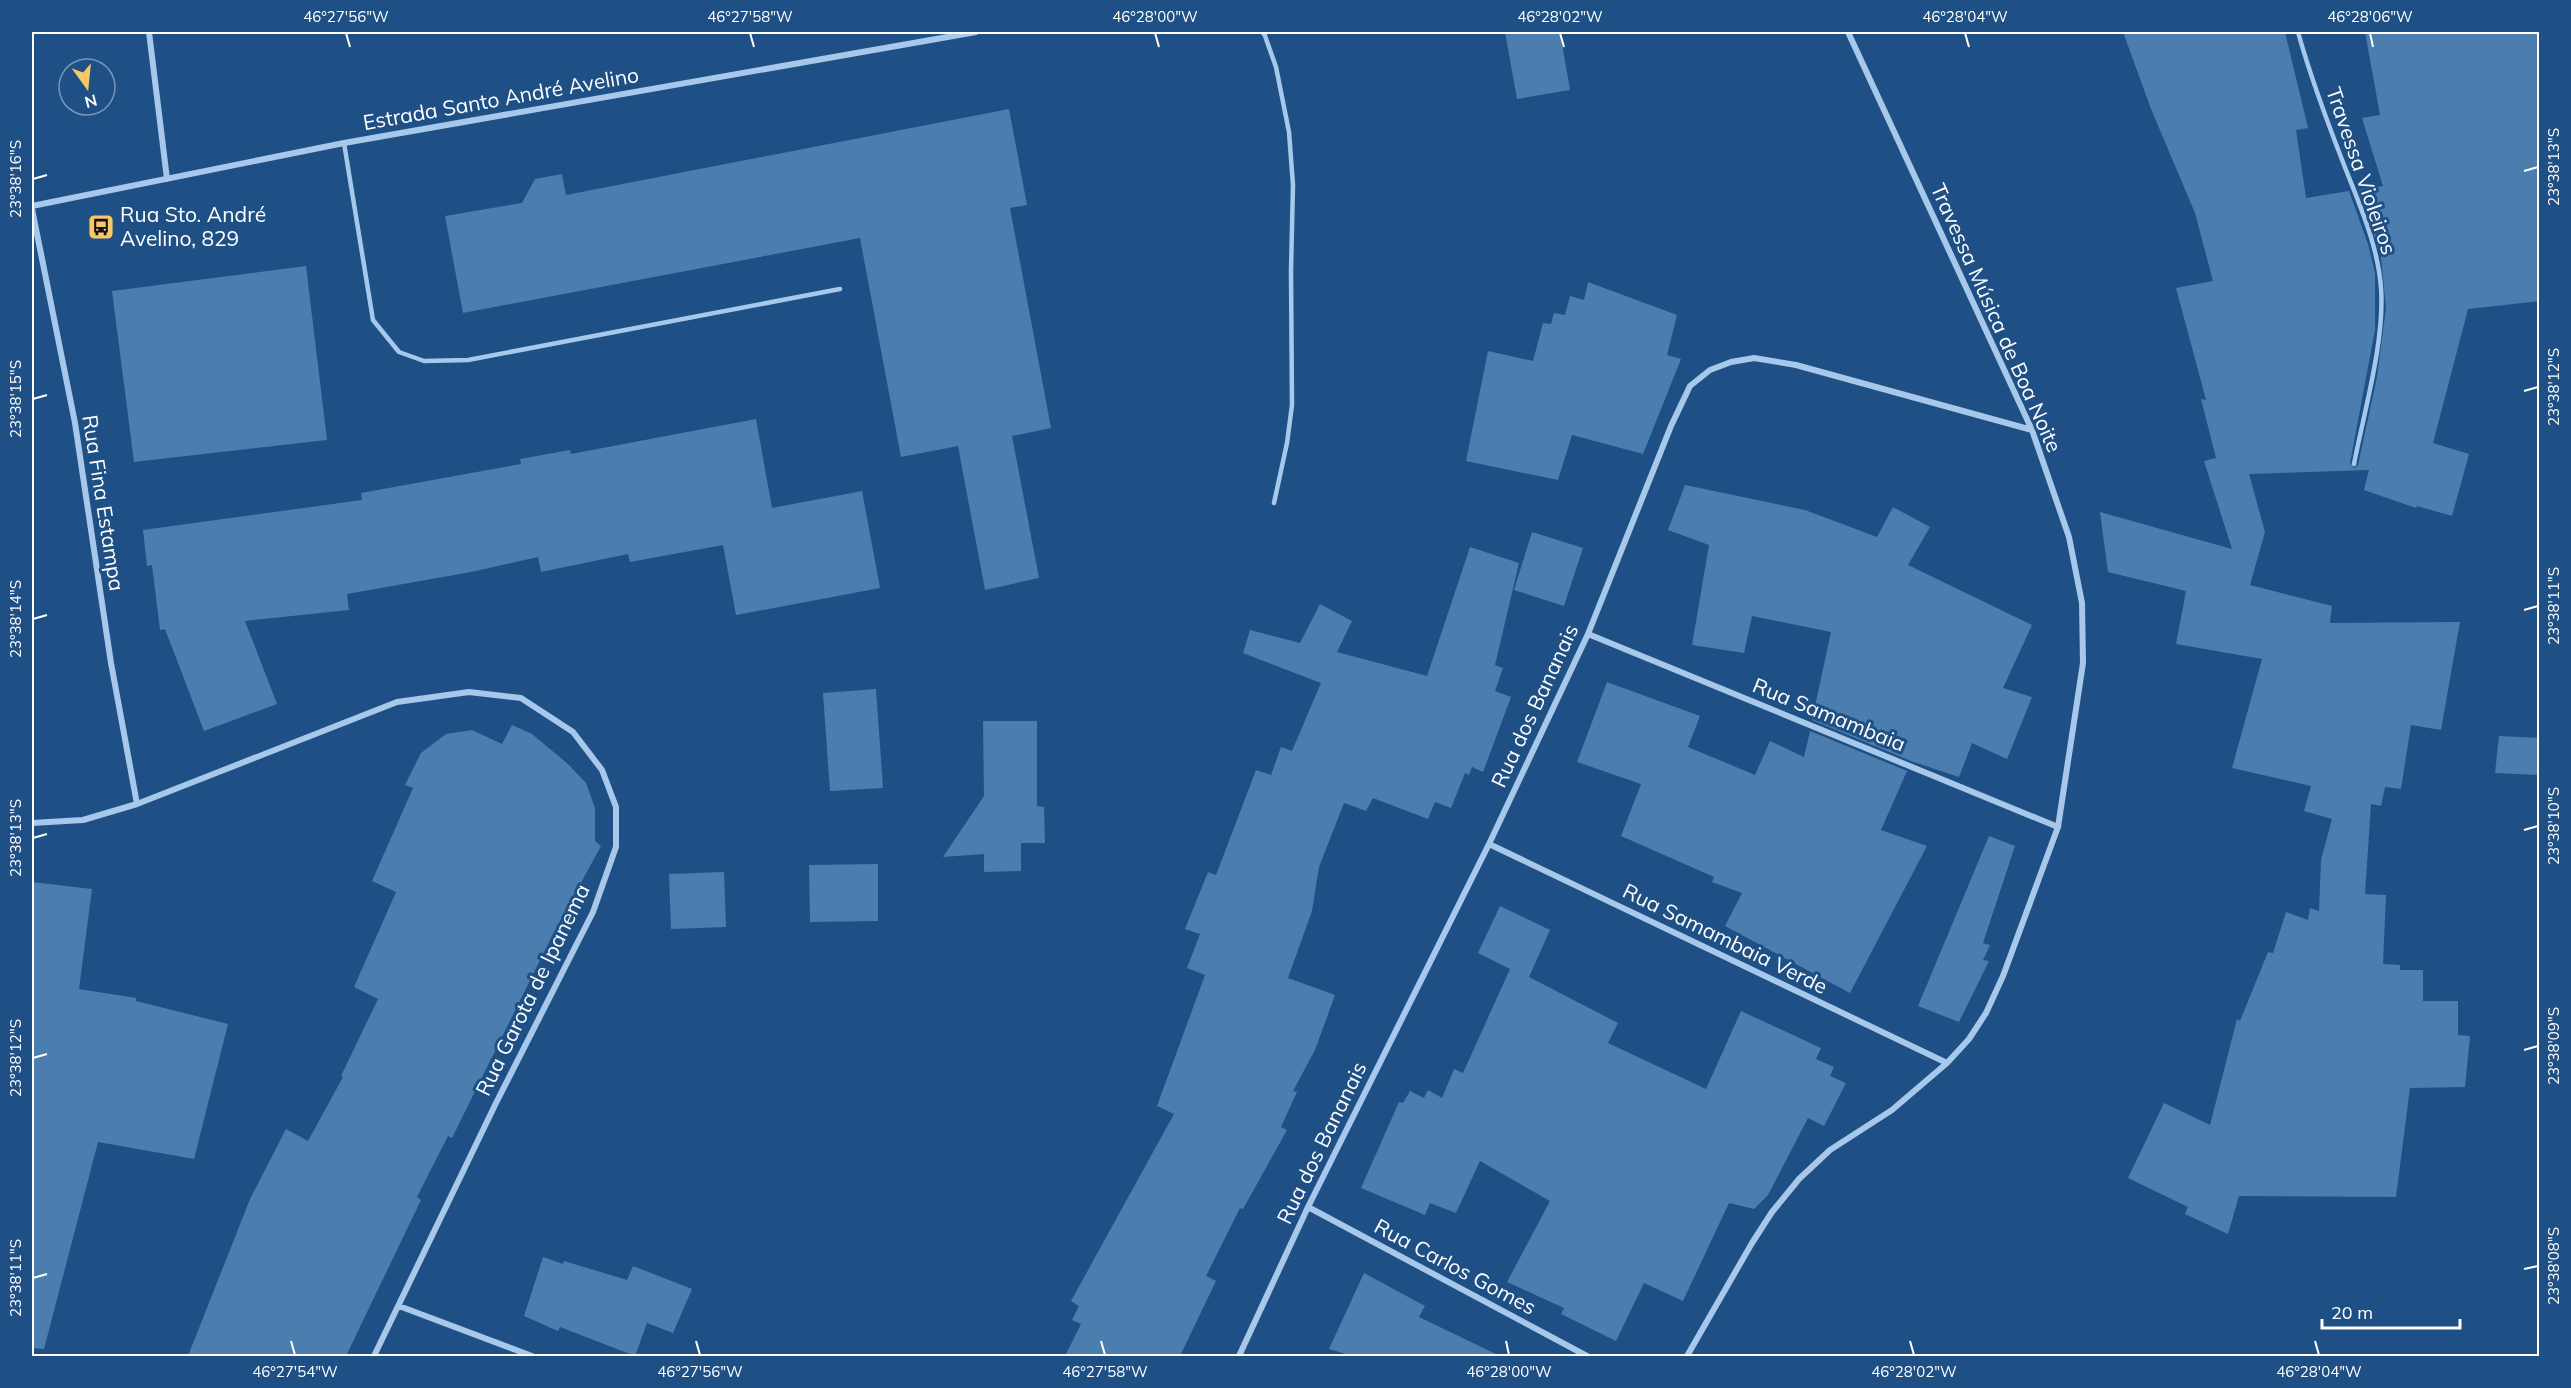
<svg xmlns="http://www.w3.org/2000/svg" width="2571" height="1388" font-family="Mulish,sans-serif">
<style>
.building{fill:#4b7daf}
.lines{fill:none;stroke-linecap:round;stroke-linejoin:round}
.lane{stroke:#a7c8ea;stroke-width:4.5}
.street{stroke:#a7c8ea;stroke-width:6}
.ticks{fill:none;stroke:#fff;stroke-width:2}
.labels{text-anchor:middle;stroke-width:6;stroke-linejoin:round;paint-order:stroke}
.street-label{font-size:21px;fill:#fff;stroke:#1f5085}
.poi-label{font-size:21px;fill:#fff;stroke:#1f5085;text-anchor:start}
.neatline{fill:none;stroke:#fff;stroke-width:2}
.ticks-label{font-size:15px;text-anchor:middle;fill:#fff}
</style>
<rect width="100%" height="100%" fill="#1f5085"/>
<path class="building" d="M 1505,32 L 1560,32 L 1570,90 L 1517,99 Z
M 2123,32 L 2285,32 L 2308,128 L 2296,130 L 2306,198 L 2349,191 L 2368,244 L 2375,273 L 2375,330 L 2350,463 L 2354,468 L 2358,465 L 2377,377 L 2386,308 L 2381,257 L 2359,190 L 2383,186 L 2362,118 L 2380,115 L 2365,32 L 2540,32 L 2540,301 L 2468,309 L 2433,443 L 2469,454 L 2452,516 L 2417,506 L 2416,508 L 2364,490 L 2369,470 L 2249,474 L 2265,532 L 2250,585 L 2332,606 L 2330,623 L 2460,622 L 2441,730 L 2411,725 L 2401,789 L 2385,787 L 2381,806 L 2371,804 L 2365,894 L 2386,895 L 2383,964 L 2400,965 L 2400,970 L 2423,970 L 2423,1001 L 2458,1001 L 2458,1035 L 2470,1036 L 2465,1087 L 2410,1088 L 2396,1197 L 2239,1196 L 2228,1234 L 2185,1214 L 2188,1207 L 2128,1178 L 2164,1103 L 2210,1125 L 2237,1019 L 2240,1021 L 2268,952 L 2273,953 L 2286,912 L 2308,920 L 2310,908 L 2319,911 L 2321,860 L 2332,819 L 2304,811 L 2311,786 L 2232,768 L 2262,659 L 2176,644 L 2186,591 L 2108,572 L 2100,512 L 2232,549 L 2204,461 L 2216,458 L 2201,399 L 2206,400 L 2176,288 L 2213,281 L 2195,213 L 2151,109 Z
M 1009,109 L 1027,205 L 1010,208 L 1051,428 L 1012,436 L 1039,578 L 985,590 L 958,446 L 901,457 L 860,238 L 463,313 L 445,216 L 522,203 L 535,179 L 562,174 L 566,195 Z
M 306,266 L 327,440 L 134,462 L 112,291 Z
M 1588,282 L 1677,315 L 1667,355 L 1681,359 L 1643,454 L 1572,435 L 1558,480 L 1466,461 L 1488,351 L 1533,361 L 1543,323 L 1551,324 L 1554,313 L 1565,315 L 1570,296 L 1584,300 Z
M 756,419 L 772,508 L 862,491 L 880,588 L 736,615 L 723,545 L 630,562 L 628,554 L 541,572 L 538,557 L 471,572 L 347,594 L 349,610 L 245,621 L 277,704 L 204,731 L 165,629 L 160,630 L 152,565 L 147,566 L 143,530 L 362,500 L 361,493 L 521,464 L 520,459 L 570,450 L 571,454 Z
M 1685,485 L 1805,510 L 1877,537 L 1893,507 L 1930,527 L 1908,565 L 2032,625 L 2003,688 L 2032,697 L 2007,759 L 1972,743 L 1959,777 L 1911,761 L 1812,720 L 1831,632 L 1752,616 L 1744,653 L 1692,645 L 1709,545 L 1668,530 Z
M 1532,532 L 1583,548 L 1564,606 L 1514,590 Z
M 1470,547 L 1519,563 L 1495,665 L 1503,668 L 1495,691 L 1511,697 L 1483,772 L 1472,767 L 1469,775 L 1465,773 L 1451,808 L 1435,802 L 1428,819 L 1373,798 L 1366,811 L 1344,803 L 1319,867 L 1312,911 L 1288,978 L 1335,995 L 1315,1050 L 1293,1091 L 1297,1092 L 1281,1127 L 1287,1130 L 1243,1209 L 1240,1208 L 1206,1276 L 1216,1281 L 1180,1356 L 1065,1356 L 1081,1324 L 1072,1320 L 1079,1306 L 1071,1301 L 1174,1114 L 1157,1106 L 1205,975 L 1187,968 L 1200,934 L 1185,929 L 1208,872 L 1216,875 L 1256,770 L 1271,775 L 1281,747 L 1292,751 L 1321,683 L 1243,653 L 1250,630 L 1300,643 L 1320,604 L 1352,621 L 1337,652 L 1427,676 Z
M 1607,682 L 1700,716 L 1688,747 L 1755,775 L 1770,741 L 1804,757 L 1810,731 L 1907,771 L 1881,830 L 1927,846 L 1850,993 L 1725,926 L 1742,893 L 1712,882 L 1714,877 L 1621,836 L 1641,784 L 1577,762 Z
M 876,689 L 883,788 L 830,791 L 823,693 Z
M 983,721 L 1037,721 L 1037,806 L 1044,807 L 1045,843 L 1021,843 L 1021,871 L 984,872 L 984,854 L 943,857 L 984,796 Z
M 512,725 L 532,734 L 568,764 L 586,783 L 595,808 L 595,841 L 601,846 L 553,934 L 452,1138 L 448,1136 L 417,1197 L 421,1200 L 346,1356 L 188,1356 L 250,1199 L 286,1129 L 308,1141 L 343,1077 L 341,1076 L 378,999 L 354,987 L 396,892 L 372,881 L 413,788 L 405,785 L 421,753 L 446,734 L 472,730 L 502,744 Z
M 2499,736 L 2540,738 L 2540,775 L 2495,773 Z
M 1989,836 L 2015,846 L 1983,943 L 1990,945 L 1983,960 L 1989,961 L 1959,1022 L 1918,1006 Z
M 878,864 L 878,921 L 810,922 L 809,865 Z
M 724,872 L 726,927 L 671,929 L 669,874 Z
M 32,882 L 92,889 L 79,989 L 136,998 L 136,1001 L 228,1024 L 194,1159 L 98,1142 L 44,1349 L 32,1348 Z
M 1500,906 L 1550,930 L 1529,977 L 1618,1023 L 1608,1043 L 1706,1089 L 1741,1011 L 1821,1048 L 1816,1059 L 1834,1067 L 1830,1076 L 1846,1083 L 1824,1126 L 1808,1118 L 1768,1195 L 1754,1209 L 1729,1203 L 1683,1301 L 1644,1283 L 1616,1341 L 1561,1314 L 1564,1308 L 1507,1282 L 1550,1201 L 1480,1161 L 1456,1213 L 1430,1203 L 1425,1215 L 1361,1188 L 1399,1102 L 1403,1103 L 1410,1091 L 1424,1098 L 1428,1090 L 1442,1098 L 1454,1069 L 1463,1073 L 1510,969 L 1478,953 Z
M 543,1257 L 563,1264 L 564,1261 L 627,1280 L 633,1266 L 692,1289 L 673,1333 L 647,1323 L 635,1356 L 560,1327 L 558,1331 L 524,1316 Z
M 1364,1273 L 1425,1306 L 1419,1317 L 1500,1356 L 1353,1356 L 1329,1349 Z"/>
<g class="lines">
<path class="lane" d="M 2298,32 C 2311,79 2328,124 2346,170 C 2361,208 2378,247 2381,288 C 2385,340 2364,412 2354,464
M 1264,33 L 1276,67 L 1289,132 L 1293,185 L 1291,271 L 1292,405 L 1287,443 L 1274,503
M 344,143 L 373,320 L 399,352 L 424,361 L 468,360 L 840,289"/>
<path class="street" d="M 149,32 L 167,179
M 1264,32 L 1264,33
M 32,206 L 344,143 L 976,32
M 32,209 L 75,423 L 111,663 L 137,804
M 1588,634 L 2058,827
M 32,823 L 83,820 L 137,804 L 397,702 L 469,692 L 521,698 L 573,732 L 602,770 L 616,807 L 616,847 L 593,912 L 496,1103 L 374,1356
M 1489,844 L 1947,1063
M 1308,1207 L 1587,1356
M 399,1306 L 532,1356
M 1239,1356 L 1308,1207 L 1489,844 L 1588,634 L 1671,426 L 1690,386 L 1710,370 L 1731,362 L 1754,358 L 1796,365 L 2032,430
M 1687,1356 L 1752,1243 L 1772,1212 L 1799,1179 L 1830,1150 L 1892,1110 L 1947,1063 L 1969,1039 L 1986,1013 L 2003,976 L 2058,827 L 2083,663 L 2082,603 L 2069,537 L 2032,430 L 1848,32"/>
</g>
<path class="ticks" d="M 346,33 L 350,47M 750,33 L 754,47M 1155,33 L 1159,47M 1560,33 L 1564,47M 1965,33 L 1969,47M 2370,33 L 2373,47M 2524,171 L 2538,167M 33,179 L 47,175M 2524,391 L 2538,387M 33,399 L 47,395M 2524,610 L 2538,606M 33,619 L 47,615M 2524,830 L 2538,826M 33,838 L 47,834M 2524,1050 L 2538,1046M 33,1058 L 47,1054M 2524,1269 L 2538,1266M 33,1278 L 47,1274M 291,1341 L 295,1355M 696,1341 L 700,1355M 1101,1341 L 1105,1355M 1506,1341 L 1509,1355M 1910,1341 L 1914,1355M 2315,1341 L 2319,1355"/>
<defs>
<symbol id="bus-square" viewBox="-11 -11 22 22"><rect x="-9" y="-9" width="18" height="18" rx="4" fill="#f8c767" stroke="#1f5085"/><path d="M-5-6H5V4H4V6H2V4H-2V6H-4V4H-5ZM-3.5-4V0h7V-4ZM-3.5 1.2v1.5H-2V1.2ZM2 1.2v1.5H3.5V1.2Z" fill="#111"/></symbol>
</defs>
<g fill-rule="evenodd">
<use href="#bus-square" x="86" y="212" width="30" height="30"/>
</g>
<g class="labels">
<g class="street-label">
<text transform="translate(501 99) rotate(-10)" y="7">Estrada Santo André Avelino</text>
<text transform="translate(2361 171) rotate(71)" y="7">Travessa Violeiros</text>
<text transform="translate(1996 318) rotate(66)" y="7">Travessa Música de Boa Noite</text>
<text transform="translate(103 503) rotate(81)" y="7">Rua Fina Estampa</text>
<text transform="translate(1535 706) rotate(-65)" y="7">Rua dos Bananais</text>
<text transform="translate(1829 715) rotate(22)" y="7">Rua Samambaia</text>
<text transform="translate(1725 939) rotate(26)" y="7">Rua Samambaia Verde</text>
<text transform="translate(533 990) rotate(-64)" y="7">Rua Garota de Ipanema</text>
<text transform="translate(1322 1143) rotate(-64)" y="7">Rua dos Bananais</text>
<text transform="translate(1455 1267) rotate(28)" y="7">Rua Carlos Gomes</text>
</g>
<g class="poi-label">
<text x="120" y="222">Rua Sto. André<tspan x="120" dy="24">Avelino, 829</tspan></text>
</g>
</g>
<rect width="2571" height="1388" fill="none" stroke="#1f5085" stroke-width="66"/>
<g transform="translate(87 87) rotate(165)"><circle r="28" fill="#1f5085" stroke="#7996b6" stroke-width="1.5"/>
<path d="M0-4.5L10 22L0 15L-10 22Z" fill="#f8c767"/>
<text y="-9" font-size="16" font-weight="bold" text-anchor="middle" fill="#ffffff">N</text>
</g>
<path d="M2322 1319v9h138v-9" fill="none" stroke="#ffffff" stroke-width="3"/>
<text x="2331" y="1319" font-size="18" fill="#ffffff" stroke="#1f5085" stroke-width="4.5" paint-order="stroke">20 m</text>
<rect x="33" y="33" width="2505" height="1322" class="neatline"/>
<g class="ticks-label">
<text x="346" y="22">46°27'56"W</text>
<text x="750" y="22">46°27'58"W</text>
<text x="1155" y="22">46°28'00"W</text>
<text x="1560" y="22">46°28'02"W</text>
<text x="1965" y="22">46°28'04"W</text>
<text x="2370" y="22">46°28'06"W</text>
<text transform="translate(2554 167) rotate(-90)" y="5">23°38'13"S</text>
<text transform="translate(16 179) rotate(-90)" y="5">23°38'16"S</text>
<text transform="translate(2554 387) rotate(-90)" y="5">23°38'12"S</text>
<text transform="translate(16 399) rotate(-90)" y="5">23°38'15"S</text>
<text transform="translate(2554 606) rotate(-90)" y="5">23°38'11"S</text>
<text transform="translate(16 619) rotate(-90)" y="5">23°38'14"S</text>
<text transform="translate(2554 826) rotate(-90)" y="5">23°38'10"S</text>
<text transform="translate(16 838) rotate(-90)" y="5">23°38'13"S</text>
<text transform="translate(2554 1046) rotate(-90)" y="5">23°38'09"S</text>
<text transform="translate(16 1058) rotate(-90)" y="5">23°38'12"S</text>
<text transform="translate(2554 1266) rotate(-90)" y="5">23°38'08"S</text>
<text transform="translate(16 1278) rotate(-90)" y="5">23°38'11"S</text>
<text x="295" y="1377">46°27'54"W</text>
<text x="700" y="1377">46°27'56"W</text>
<text x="1105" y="1377">46°27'58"W</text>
<text x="1509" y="1377">46°28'00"W</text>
<text x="1914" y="1377">46°28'02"W</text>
<text x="2319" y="1377">46°28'04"W</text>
</g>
</svg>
